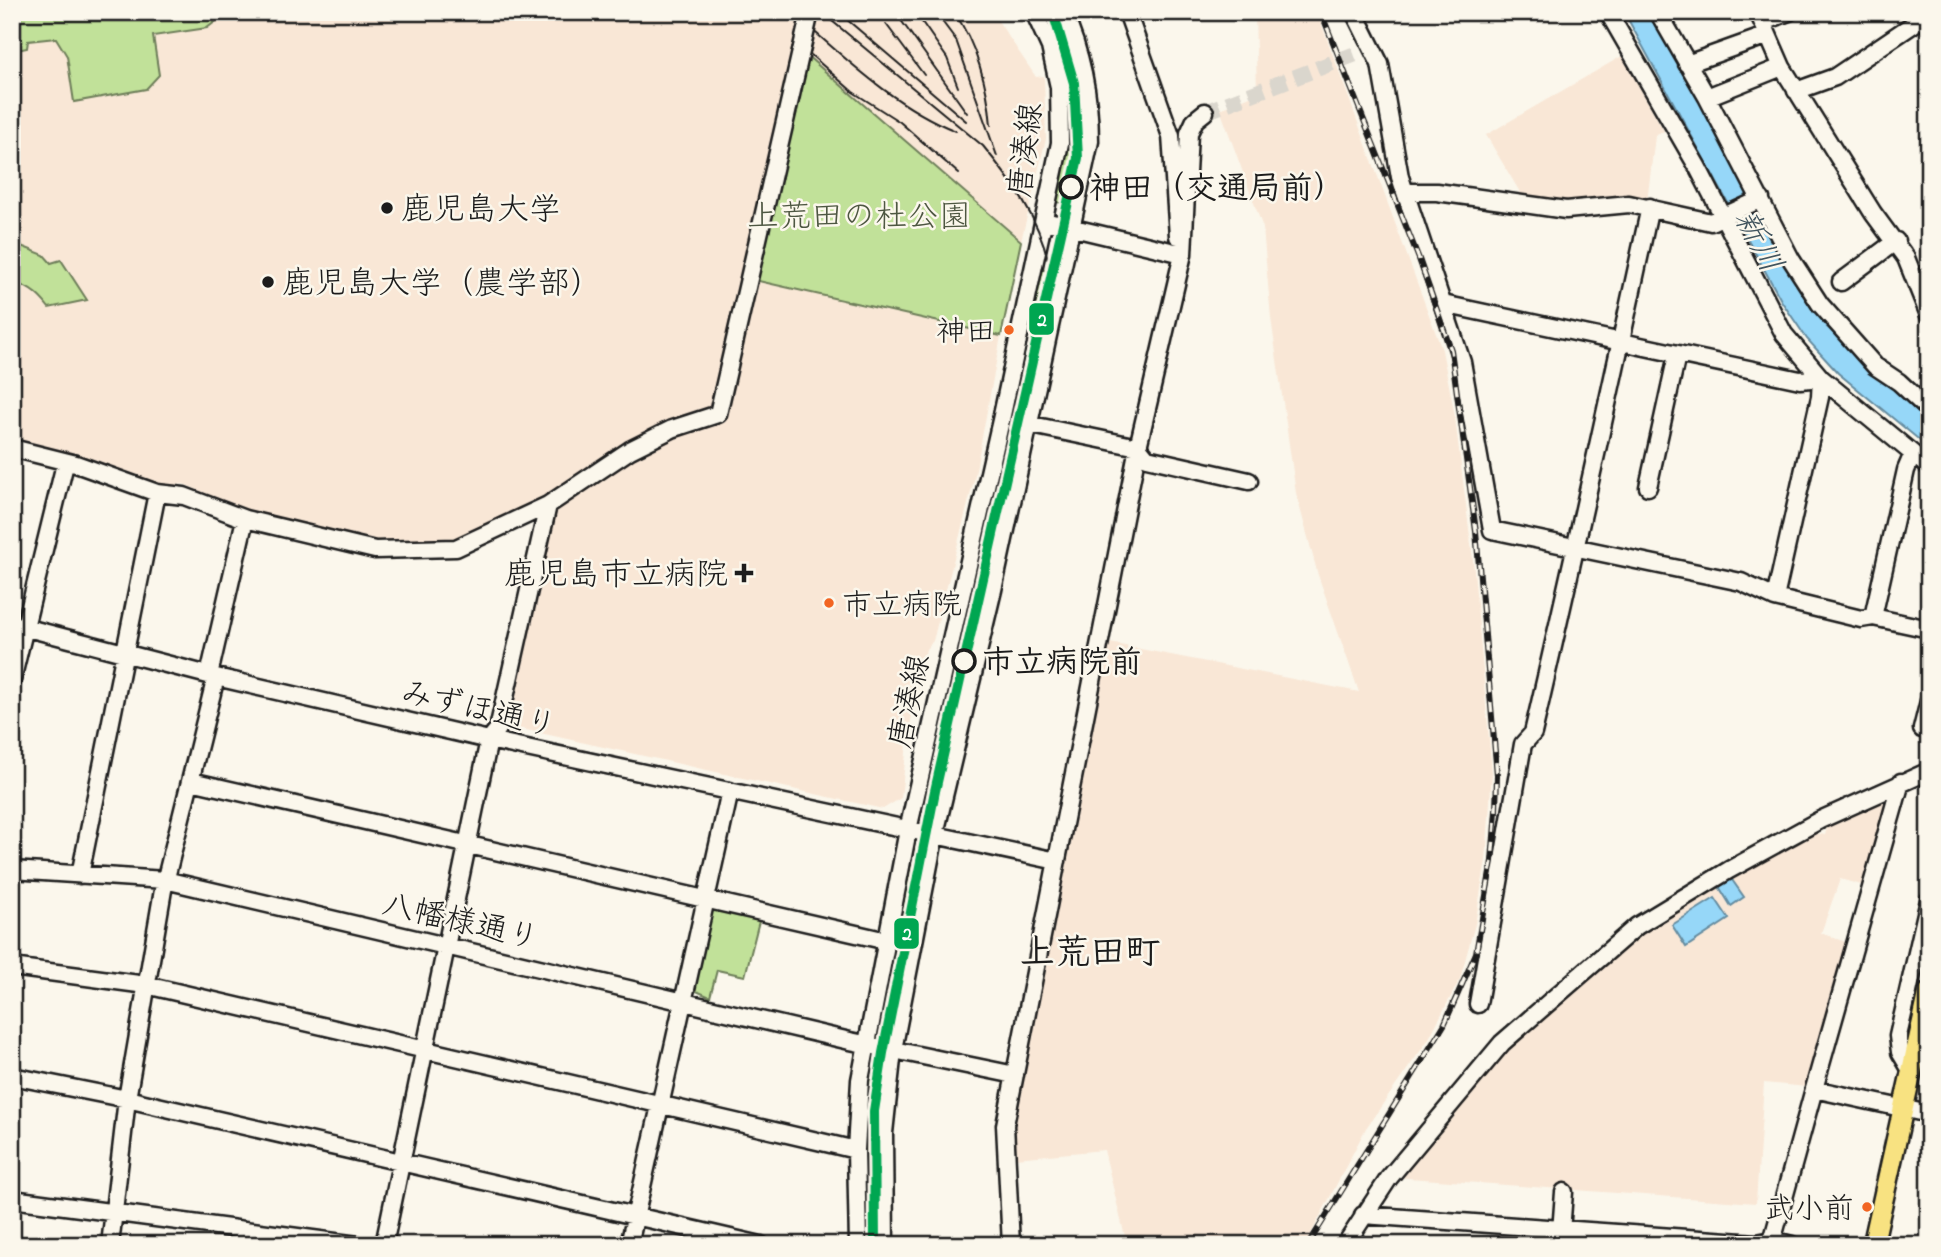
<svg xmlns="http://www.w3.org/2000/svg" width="1941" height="1257" font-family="'Indie Flower','Klee One',sans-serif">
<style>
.built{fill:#f9e7d6}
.green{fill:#c1e199;stroke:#6e7e5a;stroke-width:2}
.water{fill:#96d7f8;stroke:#658ca0;stroke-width:2}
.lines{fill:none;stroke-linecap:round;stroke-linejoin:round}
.minor-tunnel{stroke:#dad6cd;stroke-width:16;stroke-dasharray:16 8;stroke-linecap:butt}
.minor-casing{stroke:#1c1c1c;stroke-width:21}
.major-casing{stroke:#1c1c1c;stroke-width:24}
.minor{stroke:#fbf7ec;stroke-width:16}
.major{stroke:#f8e281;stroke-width:19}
.tram{stroke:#1c1c1c;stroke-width:2}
.rail-casing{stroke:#1c1c1c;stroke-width:6}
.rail{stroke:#fbf7ec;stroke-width:3.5;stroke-dasharray:10;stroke-linecap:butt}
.tram-1-casing{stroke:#fbf7ec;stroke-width:16}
.tram-1{stroke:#00a651;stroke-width:10}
.stop-dot{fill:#fbf7ec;stroke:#1c1c1c;stroke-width:3.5}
.poi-dot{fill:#1c1c1c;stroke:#fbf7ec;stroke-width:2.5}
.bus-dot{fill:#f26522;stroke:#fbf7ec;stroke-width:2.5}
.labels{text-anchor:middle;stroke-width:5;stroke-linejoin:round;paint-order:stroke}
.bus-label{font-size:30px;fill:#1c1c1c;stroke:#fbf7ec;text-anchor:end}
.street-label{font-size:32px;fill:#1c1c1c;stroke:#fbf7ec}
.stop-label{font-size:32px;font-weight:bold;fill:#1c1c1c;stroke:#fbf7ec;text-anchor:start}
.poi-label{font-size:32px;fill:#1c1c1c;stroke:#fbf7ec;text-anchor:start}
.park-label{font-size:32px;fill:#4e5742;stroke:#fbf7ec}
.water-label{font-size:33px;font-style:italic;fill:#41545e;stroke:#fbf7ec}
.quarter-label{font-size:35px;font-weight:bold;fill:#1c1c1c;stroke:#fbf7ec}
.line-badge{stroke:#fbf7ec;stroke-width:2.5}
.badge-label{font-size:19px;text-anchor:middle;font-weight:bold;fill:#fff}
</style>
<rect width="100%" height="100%" fill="#fbf7ec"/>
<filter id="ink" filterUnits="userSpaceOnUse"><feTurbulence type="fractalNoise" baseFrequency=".0143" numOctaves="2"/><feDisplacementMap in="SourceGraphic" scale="14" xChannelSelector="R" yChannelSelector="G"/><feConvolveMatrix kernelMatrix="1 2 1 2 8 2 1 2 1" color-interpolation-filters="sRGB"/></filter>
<g filter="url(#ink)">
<path class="built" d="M 12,12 L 806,12 L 713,408 L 666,424 L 627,442 L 547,496 L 450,540 L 373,543 L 250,513 L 184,484 L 158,487 L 12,442 Z
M 814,12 L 992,12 L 1036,77 L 1044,76 L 1046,139 L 1021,241 L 805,54 Z
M 1255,12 L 1317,12 L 1442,350 L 1454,411 L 1473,560 L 1492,772 L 1486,860 L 1475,924 L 1460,979 L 1428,1040 L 1366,1128 L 1305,1245 L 1127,1245 L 1104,1150 L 1015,1158 L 1014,1131 L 1110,643 L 1359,692 L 1318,575 L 1296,493 L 1271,318 L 1263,228 L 1220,109 L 1257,93 Z
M 1622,56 L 1664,131 L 1655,136 L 1647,202 L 1527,204 L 1486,135 Z
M 754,280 L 1001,336 L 974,480 L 933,641 L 926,649 L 908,735 L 901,798 L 883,809 L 504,725 L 554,505 L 636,453 L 724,418 Z
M 1885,793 L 1891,798 L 1865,886 L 1840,879 L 1821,933 L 1848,943 L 1807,1087 L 1764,1083 L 1756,1203 L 1395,1177 L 1507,1046 L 1644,930 L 1806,831 L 1825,835 L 1829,820 Z"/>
<path class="green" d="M 12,12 L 255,12 L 219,19 L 207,28 L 153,36 L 159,75 L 146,89 L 74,102 L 67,56 L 56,38 L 28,41 L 27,48 L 12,51 Z
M 1041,12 L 1056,12 C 1088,88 1087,125 1069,204 L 1056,202 L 1070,119 L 1066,88 Z
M 805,54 L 1021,241 L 1001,336 L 754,280 Z
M 21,246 L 44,255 L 51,263 L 61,260 L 87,300 L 49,308 C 40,296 28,284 12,284 L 12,250 Z
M 1040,269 L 1053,272 L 1043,322 L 1030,319 Z
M 1017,379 L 1030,382 L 1025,408 L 1011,405 Z
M 1003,440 L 1016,443 L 971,645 L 957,643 Z
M 953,655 L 967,658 L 935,801 L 922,797 Z
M 910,865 L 923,868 L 892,1019 L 879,1016 Z
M 716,906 L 760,917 L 745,976 L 717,970 L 710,997 L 694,990 L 712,910 Z
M 867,1076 L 881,1077 L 876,1129 L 877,1245 L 864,1245 L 863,1129 Z"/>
<path class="water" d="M 1624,12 L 1649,12 L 1721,136 L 1787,263 L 1826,326 L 1929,417 L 1929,448 L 1838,373 L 1807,339 L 1782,302 Z
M 1730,877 L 1744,897 L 1731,906 L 1718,885 Z
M 1715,898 L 1729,919 L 1686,947 L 1672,925 Z"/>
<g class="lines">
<path class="minor-tunnel" d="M 1205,112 L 1358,53"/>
<defs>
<path id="minor" d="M 1127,12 L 1171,136 L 1178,236
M 1354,12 L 1380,64 L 1400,177 L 1462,362 L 1492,530 L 1741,582 L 1775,598
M 1608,12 L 1697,166 L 1784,334 L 1821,378 L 1929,467
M 1658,12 L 1707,97 L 1791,259 L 1820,304 L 1875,366 L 1899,382 L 1929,410
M 1758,12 L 1782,67 L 1873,213 L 1906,258 L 1929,315
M 1763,22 L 1789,12
M 1687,64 L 1768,35
M 1796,91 L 1835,77 L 1927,15
M 1707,97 L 1782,67
M 1406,192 L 1437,192 L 1566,210 L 1629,204 L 1711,222 L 1761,199
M 1044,221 L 1183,254
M 1841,282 L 1896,241
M 1443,304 L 1800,380 L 1821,378
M 1821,378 L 1820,397 L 1775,598 L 1861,619 L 1873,617 L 1929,629
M 1027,424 L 1138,447 L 1147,458 L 1249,481
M 12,448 L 76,464 L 157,493 L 184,496 L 245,519 L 375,550 L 456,548 L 548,505 L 630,450 L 672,429 L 718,414 L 810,12
M 1648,487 L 1677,355
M 1873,617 L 1906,470 L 1912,456
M 12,624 L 216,677 L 489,740 L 1057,861
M 209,675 L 245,519
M 12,680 L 65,464
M 1929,701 L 1922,729 L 1929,727
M 191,781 L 887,941
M 12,870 L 165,880 L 850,1041 L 1015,1075
M 80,875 L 157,493
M 12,967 L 146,985 L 856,1150
M 1478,1004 L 1523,744 L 1533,733 C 1574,558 1612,383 1650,207
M 1912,1072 L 1900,1052 L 1898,1036 L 1929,900
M 12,1076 L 127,1099 L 761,1245
M 1814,1089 L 1901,782
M 12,1199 L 358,1245
M 1363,1215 L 1757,1243 L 1772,1240 L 1792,1245
M 110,1245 L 127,1099 L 163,890 L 216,677
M 384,1245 L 489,740 L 498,729 L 548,505
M 629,1245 L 730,791
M 858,1245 L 856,1150 L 860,1080 L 908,830 L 1001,420 L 1060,143 L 1059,87 L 1050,47 L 1034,12
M 885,1245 L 884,1133 L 893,1050 L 935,834 L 993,590 L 1090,141 C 1090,95 1082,54 1063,12
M 1011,1245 L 1005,1125 L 1138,447 L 1183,254 L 1189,133 L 1195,120 L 1205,112
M 1345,1245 L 1389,1178 L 1502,1043 L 1637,926 L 1729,870 L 1820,820 L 1929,771
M 1560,1245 L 1564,1192
M 1771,1245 L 1814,1089 L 1929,1114"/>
<path id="major" d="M 1873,1245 L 1929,992"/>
</defs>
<use href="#minor" class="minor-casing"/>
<use href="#major" class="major-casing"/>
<use href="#minor" class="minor"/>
<use href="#major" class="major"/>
<path class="tram" d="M 838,12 L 966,121
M 915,12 L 947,58 L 958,87
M 935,12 L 956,40 L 997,156
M 954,12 C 976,43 988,87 991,125
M 826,16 L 983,146 C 1011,180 1038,217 1048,260
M 898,16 L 967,113
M 886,24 L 924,75
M 816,33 C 859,71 903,110 956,131
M 811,55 L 853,92 L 900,122 L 959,174
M 1030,366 L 1033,322"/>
<defs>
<path id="rail" d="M 1308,1245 L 1444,1025 L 1476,953 L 1492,861 L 1496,811 L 1497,775 L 1476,531 L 1451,350 L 1419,259 L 1321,12"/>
</defs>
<use href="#rail" class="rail-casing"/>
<use href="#rail" class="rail"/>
<defs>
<path id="tram-1" d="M 875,1245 L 874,1111 L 883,1053 L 935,791 L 1078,158 L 1074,83 L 1053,12"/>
</defs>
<use href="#tram-1" class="tram-1-casing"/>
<use href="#tram-1" class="tram-1"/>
</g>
</g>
<g class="stop-dot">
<circle cx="1071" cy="187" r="11"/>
<circle cx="964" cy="661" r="11"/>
</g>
<g class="poi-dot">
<circle cx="387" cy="208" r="7"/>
<circle cx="268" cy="282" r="7"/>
<path d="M740.5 562.5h7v7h7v7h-7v7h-7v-7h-7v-7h7z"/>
</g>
<g class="bus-dot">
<circle cx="1009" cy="330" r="6"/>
<circle cx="829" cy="603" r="6"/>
<circle cx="1867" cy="1207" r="6"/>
</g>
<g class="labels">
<g class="bus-label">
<text x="996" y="341">神田</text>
<text x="842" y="614" text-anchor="start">市立病院</text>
<text x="1854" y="1218">武小前</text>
</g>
<g class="street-label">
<text transform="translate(1024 150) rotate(-83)" y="11">唐湊線</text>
<text transform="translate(908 701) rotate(-78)" y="11">唐湊線</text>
<text transform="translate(479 708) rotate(13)" y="11">みずほ通り</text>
<text transform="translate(461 920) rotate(13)" y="11">八幡様通り</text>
</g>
<g class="stop-label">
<text x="1089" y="198">神田（交通局前）</text>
<text x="982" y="672">市立病院前</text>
</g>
<g class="poi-label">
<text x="401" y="219">鹿児島大学</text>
<text x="282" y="293">鹿児島大学（農学部）</text>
<text x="728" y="584" text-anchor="end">鹿児島市立病院</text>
</g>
<g class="park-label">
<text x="859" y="226">上荒田の杜公園</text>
</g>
<g class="water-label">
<text transform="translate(1760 240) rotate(62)" y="12">新川</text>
</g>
<g class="quarter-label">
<text x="1090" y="963">上荒田町</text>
</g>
</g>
<g class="line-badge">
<rect x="1028" y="302" width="27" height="34" rx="7" fill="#00a651"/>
<rect x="893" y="917" width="27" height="33" rx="7" fill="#00a651"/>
</g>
<g class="badge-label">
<text x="1042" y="326">2</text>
<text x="907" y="940">2</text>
</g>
<rect width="1941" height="1257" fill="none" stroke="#fbf7ec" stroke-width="42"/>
<rect x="21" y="21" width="1899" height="1215" fill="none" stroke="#1c1c1c" stroke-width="2.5" filter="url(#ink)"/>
</svg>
